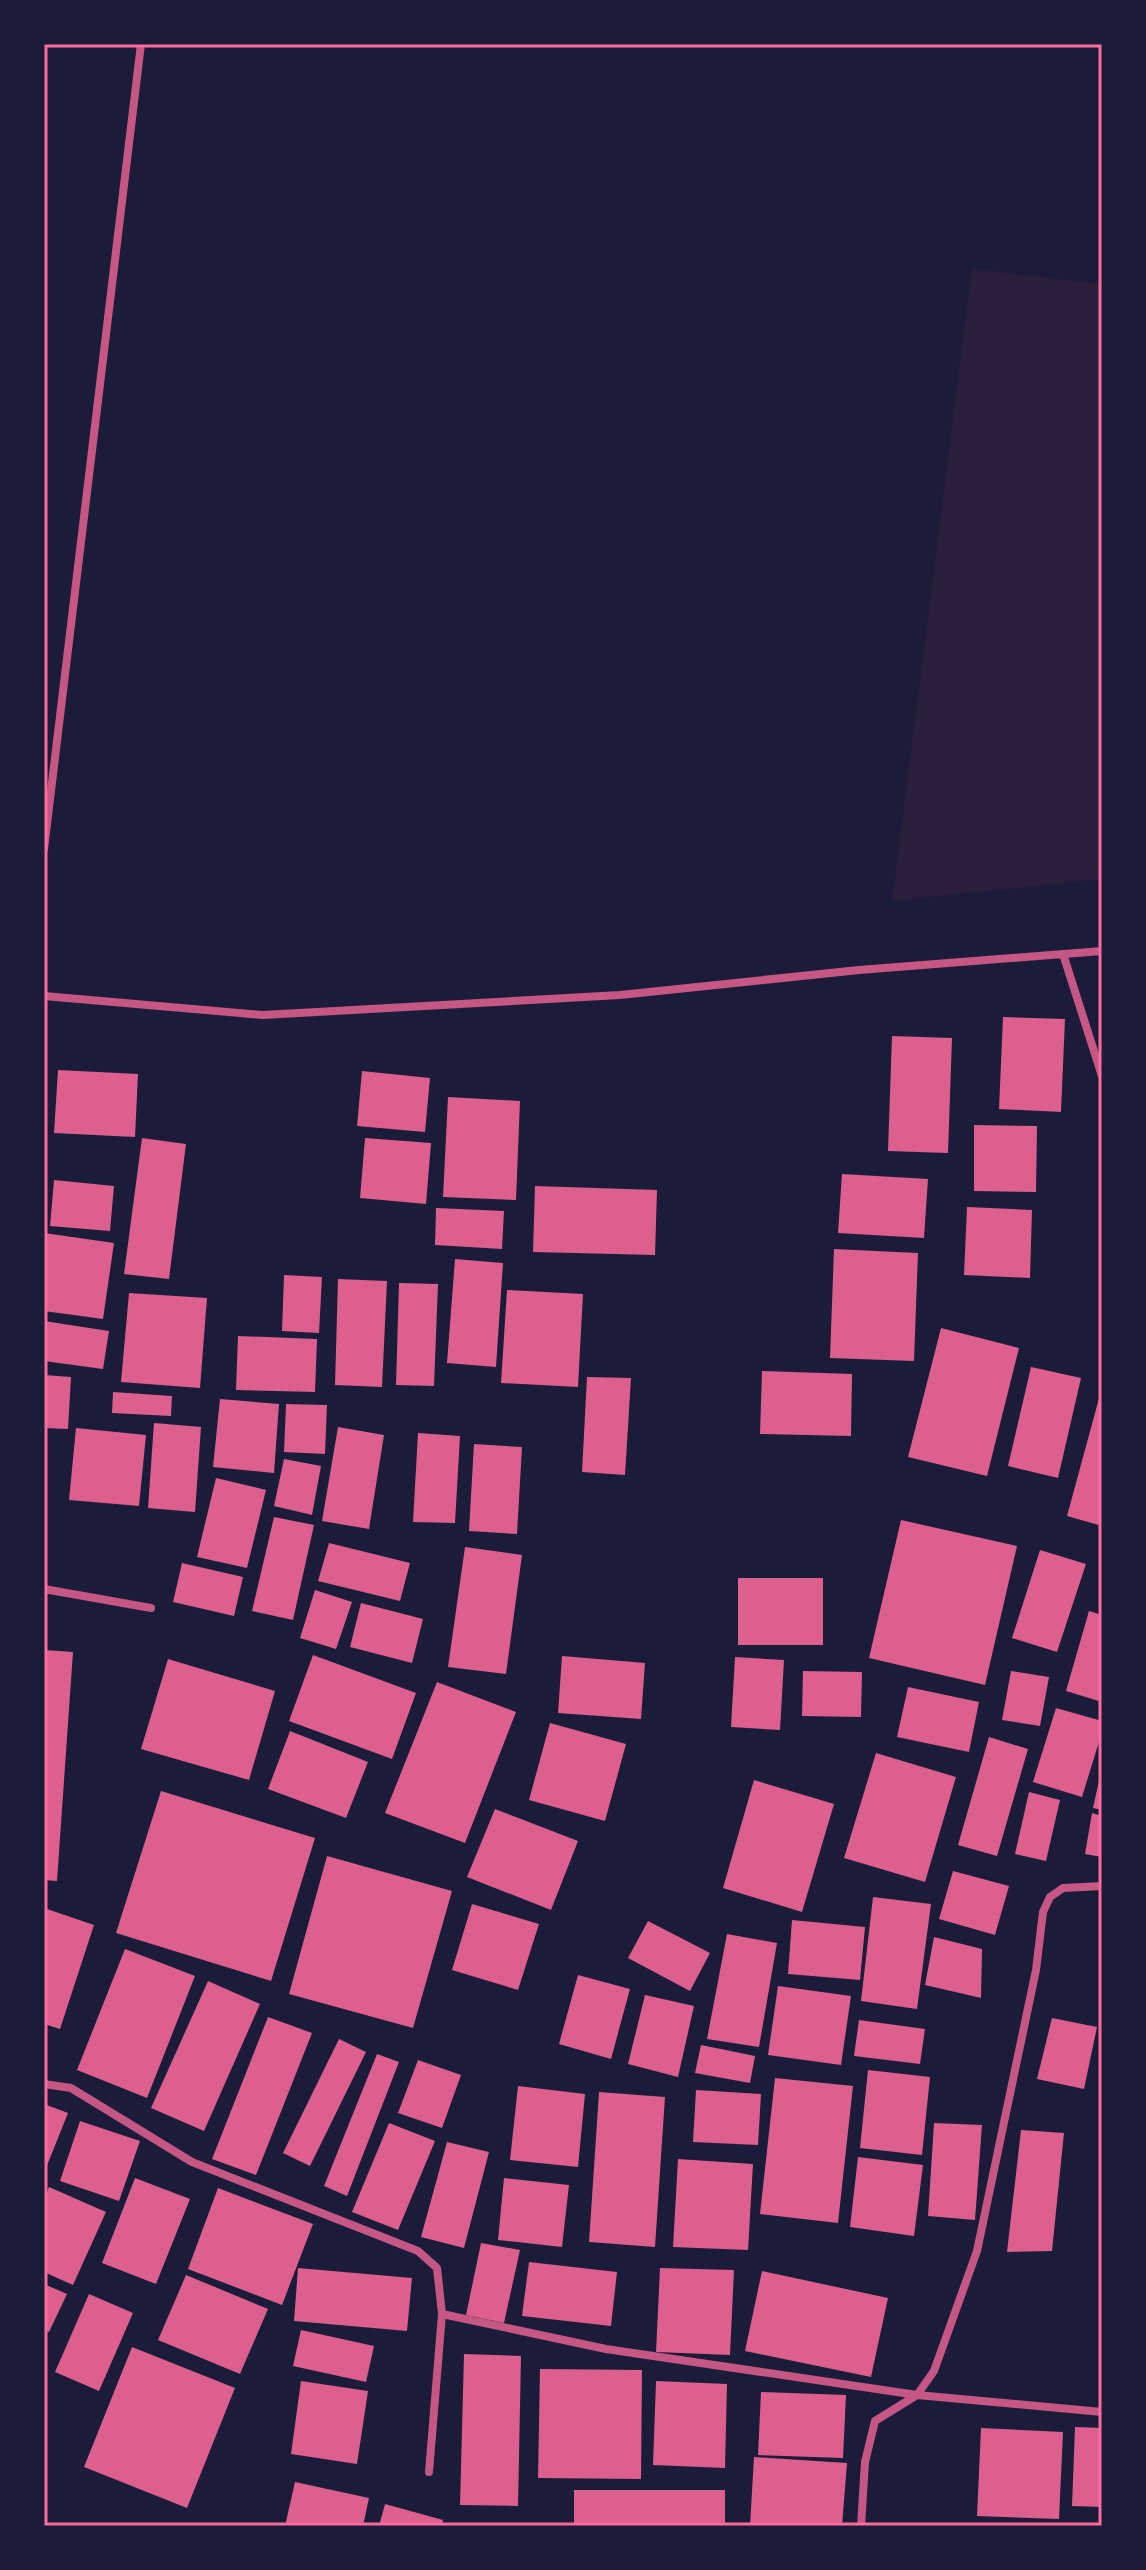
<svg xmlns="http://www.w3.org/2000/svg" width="1146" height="2570" font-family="'Fira Sans Condensed',sans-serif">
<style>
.green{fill:#2a1e3b}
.building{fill:#dd5f8e}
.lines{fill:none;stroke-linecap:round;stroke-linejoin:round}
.minor{stroke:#c65784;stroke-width:8}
.neatline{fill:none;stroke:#ff6b9d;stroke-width:3}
</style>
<rect width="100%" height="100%" fill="#1b1b3a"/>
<path class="green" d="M 972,269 L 1102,284 L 1102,879 L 892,901 Z"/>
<path class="building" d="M 1003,1017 L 1065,1019 L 1061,1112 L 999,1109 Z
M 892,1036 L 952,1038 L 948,1153 L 888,1151 Z
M 58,1070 L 138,1074 L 135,1137 L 54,1133 Z
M 362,1071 L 430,1078 L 425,1132 L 357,1126 Z
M 448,1097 L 520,1101 L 516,1200 L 443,1197 Z
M 974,1125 L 1037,1126 L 1036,1192 L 974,1191 Z
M 142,1138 L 186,1144 L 169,1279 L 124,1274 Z
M 365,1138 L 431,1143 L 426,1204 L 360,1198 Z
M 842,1174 L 928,1179 L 924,1238 L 838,1233 Z
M 54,1180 L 114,1186 L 110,1231 L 50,1226 Z
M 535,1186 L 657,1190 L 655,1255 L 533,1252 Z
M 967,1207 L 1032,1210 L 1030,1278 L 964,1275 Z
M 436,1208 L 504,1211 L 502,1249 L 435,1245 Z
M 44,1233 L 114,1243 L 103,1319 L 44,1311 Z
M 834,1249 L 918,1253 L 914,1361 L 830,1358 Z
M 455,1259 L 503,1263 L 496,1367 L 447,1363 Z
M 284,1275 L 322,1277 L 319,1333 L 282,1331 Z
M 338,1279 L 387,1281 L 382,1387 L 335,1385 Z
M 399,1283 L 438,1284 L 434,1386 L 396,1385 Z
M 507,1290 L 583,1294 L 578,1387 L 501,1383 Z
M 129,1293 L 207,1298 L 200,1388 L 121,1382 Z
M 44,1321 L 109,1331 L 103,1369 L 44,1361 Z
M 941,1328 L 1019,1348 L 987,1476 L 908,1457 Z
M 238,1336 L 317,1339 L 315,1392 L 236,1390 Z
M 1031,1367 L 1081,1378 L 1058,1478 L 1008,1466 Z
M 762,1371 L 852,1374 L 851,1436 L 760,1434 Z
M 44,1375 L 71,1377 L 68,1429 L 44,1428 Z
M 587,1377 L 631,1378 L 625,1475 L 582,1472 Z
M 1101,1391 L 1102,1391 L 1102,1526 L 1067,1516 Z
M 113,1392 L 172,1396 L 171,1416 L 112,1413 Z
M 220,1399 L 279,1404 L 274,1473 L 213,1467 Z
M 286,1404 L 327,1405 L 325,1454 L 284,1452 Z
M 154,1423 L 201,1427 L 195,1512 L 148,1508 Z
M 338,1427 L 384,1435 L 369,1529 L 322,1521 Z
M 76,1428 L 146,1435 L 139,1506 L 69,1500 Z
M 418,1433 L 460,1436 L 455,1523 L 413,1522 Z
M 474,1444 L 522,1447 L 517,1534 L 469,1531 Z
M 284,1459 L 321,1466 L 312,1515 L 274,1506 Z
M 216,1478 L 266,1490 L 247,1568 L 197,1557 Z
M 274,1517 L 314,1525 L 293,1620 L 252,1611 Z
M 901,1520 L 1017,1546 L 985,1685 L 869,1658 Z
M 329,1543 L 410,1563 L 400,1601 L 318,1581 Z
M 465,1547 L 522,1555 L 506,1674 L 448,1667 Z
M 1040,1550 L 1086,1564 L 1057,1652 L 1012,1638 Z
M 182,1563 L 243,1577 L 234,1616 L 173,1602 Z
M 738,1578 L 823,1578 L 823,1645 L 738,1645 Z
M 315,1590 L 352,1602 L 336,1649 L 300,1638 Z
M 361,1603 L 423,1619 L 412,1663 L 350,1647 Z
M 1089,1611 L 1102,1615 L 1102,1702 L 1066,1691 Z
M 44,1650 L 73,1652 L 57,1881 L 44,1880 Z
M 313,1655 L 416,1693 L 392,1759 L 289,1721 Z
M 562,1656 L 645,1663 L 641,1719 L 558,1713 Z
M 735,1657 L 784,1660 L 780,1730 L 731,1727 Z
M 168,1659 L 275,1691 L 249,1780 L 141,1749 Z
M 803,1671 L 862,1672 L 861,1717 L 802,1716 Z
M 1011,1671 L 1049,1677 L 1040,1726 L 1002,1720 Z
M 437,1682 L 516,1712 L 465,1843 L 385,1813 Z
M 908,1687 L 979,1702 L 969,1752 L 897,1737 Z
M 1056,1708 L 1102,1721 L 1102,1732 L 1082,1797 L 1033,1782 Z
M 550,1723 L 626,1744 L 605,1821 L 529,1800 Z
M 290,1731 L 368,1762 L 346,1818 L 268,1789 Z
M 989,1737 L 1028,1749 L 997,1856 L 958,1845 Z
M 876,1753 L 956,1777 L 925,1882 L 844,1858 Z
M 1101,1772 L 1102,1772 L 1102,1810 L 1093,1808 Z
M 754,1780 L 834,1804 L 802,1912 L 723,1888 Z
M 161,1791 L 315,1838 L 271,1981 L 116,1933 Z
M 1029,1792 L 1060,1800 L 1046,1861 L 1015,1854 Z
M 495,1809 L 578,1841 L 551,1910 L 467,1877 Z
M 1092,1813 L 1102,1816 L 1102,1857 L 1085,1854 Z
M 327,1856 L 452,1891 L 413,2028 L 289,1994 Z
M 953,1871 L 1009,1886 L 995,1935 L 939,1919 Z
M 873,1897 L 931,1904 L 917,2009 L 861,2001 Z
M 472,1904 L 539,1924 L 518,1990 L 452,1970 Z
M 44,1908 L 94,1925 L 60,2029 L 44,2024 Z
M 792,1920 L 865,1927 L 860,1980 L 788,1974 Z
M 648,1921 L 710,1953 L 690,1991 L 628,1958 Z
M 727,1934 L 777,1943 L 759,2047 L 707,2039 Z
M 934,1937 L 982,1949 L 981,1998 L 925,1985 Z
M 125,1949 L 195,1976 L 147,2098 L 77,2070 Z
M 578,1975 L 630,1989 L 611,2059 L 559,2044 Z
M 208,1981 L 260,2004 L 204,2131 L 151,2108 Z
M 778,1986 L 851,1996 L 841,2065 L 768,2055 Z
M 645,1995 L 694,2006 L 678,2077 L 628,2064 Z
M 268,2017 L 312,2033 L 256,2175 L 212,2159 Z
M 1052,2018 L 1097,2027 L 1084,2089 L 1037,2079 Z
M 859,2020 L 925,2029 L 920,2064 L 854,2056 Z
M 339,2039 L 366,2052 L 310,2166 L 283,2153 Z
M 701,2045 L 755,2056 L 750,2083 L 695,2073 Z
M 377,2054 L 399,2062 L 347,2196 L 324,2186 Z
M 418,2060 L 461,2075 L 442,2128 L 398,2113 Z
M 868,2070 L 930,2077 L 922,2155 L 860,2148 Z
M 775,2078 L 853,2086 L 838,2223 L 760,2214 Z
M 518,2086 L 585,2094 L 578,2167 L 510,2160 Z
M 696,2090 L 761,2094 L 758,2145 L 693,2142 Z
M 599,2092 L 665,2097 L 655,2247 L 589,2242 Z
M 44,2104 L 68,2113 L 44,2173 Z
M 80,2121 L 140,2141 L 119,2201 L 60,2181 Z
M 389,2123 L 435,2141 L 398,2230 L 352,2212 Z
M 934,2123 L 982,2125 L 975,2220 L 928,2216 Z
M 1021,2130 L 1064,2133 L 1052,2251 L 1007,2252 Z
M 447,2142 L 489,2152 L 464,2248 L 421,2237 Z
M 858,2157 L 923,2165 L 914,2236 L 850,2227 Z
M 678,2159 L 753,2164 L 748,2250 L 673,2247 Z
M 135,2178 L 190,2199 L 156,2284 L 102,2263 Z
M 504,2178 L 569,2185 L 562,2247 L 498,2240 Z
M 49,2187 L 106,2212 L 73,2285 L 44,2272 L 44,2200 Z
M 218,2188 L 313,2224 L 282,2305 L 188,2269 Z
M 481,2243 L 520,2250 L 504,2323 L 466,2315 Z
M 529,2262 L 617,2272 L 611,2326 L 522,2316 Z
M 298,2268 L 412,2278 L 407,2331 L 294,2321 Z
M 660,2268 L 734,2270 L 730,2355 L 656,2352 Z
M 762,2271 L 888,2298 L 871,2377 L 745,2351 Z
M 186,2275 L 268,2309 L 240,2374 L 158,2340 Z
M 44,2284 L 67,2294 L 49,2332 L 44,2330 Z
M 89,2294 L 133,2313 L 99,2391 L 55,2372 Z
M 301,2330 L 374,2346 L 366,2382 L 293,2366 Z
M 132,2347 L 235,2388 L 187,2508 L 84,2467 Z
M 464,2354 L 521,2356 L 518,2506 L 460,2505 Z
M 540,2369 L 642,2370 L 641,2479 L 538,2478 Z
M 301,2381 L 368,2391 L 357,2464 L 291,2454 Z
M 656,2381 L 727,2384 L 725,2468 L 653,2465 Z
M 761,2392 L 846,2395 L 843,2458 L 758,2455 Z
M 1075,2427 L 1102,2428 L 1102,2507 L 1072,2506 Z
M 981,2428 L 1063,2432 L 1059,2519 L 977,2516 Z
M 754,2457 L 847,2463 L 842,2526 L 750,2526 Z
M 295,2482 L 369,2498 L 363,2526 L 285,2526 Z
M 574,2490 L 725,2490 L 725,2526 L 574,2526 Z
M 385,2504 L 443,2520 L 442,2526 L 379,2526 Z"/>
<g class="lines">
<path class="minor" d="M 44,849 L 141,44
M 1063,954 L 1102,1076
M 44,996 L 263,1015 L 620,995 L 859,970 L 1102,951
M 44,1589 L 151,1608
M 44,2084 L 71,2088 L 192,2162 L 418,2251 L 437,2268 L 442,2314 L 429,2472
M 442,2314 L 606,2349 L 917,2395 L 1102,2412
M 861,2526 L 865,2462 L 875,2421 L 917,2395 L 934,2371 L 977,2251 L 1036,1970 L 1043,1912 L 1050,1897 L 1063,1888 L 1102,1886"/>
</g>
<rect width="1146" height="2570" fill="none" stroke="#1b1b3a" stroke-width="92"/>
<rect x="46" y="46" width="1054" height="2478" class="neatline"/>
</svg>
